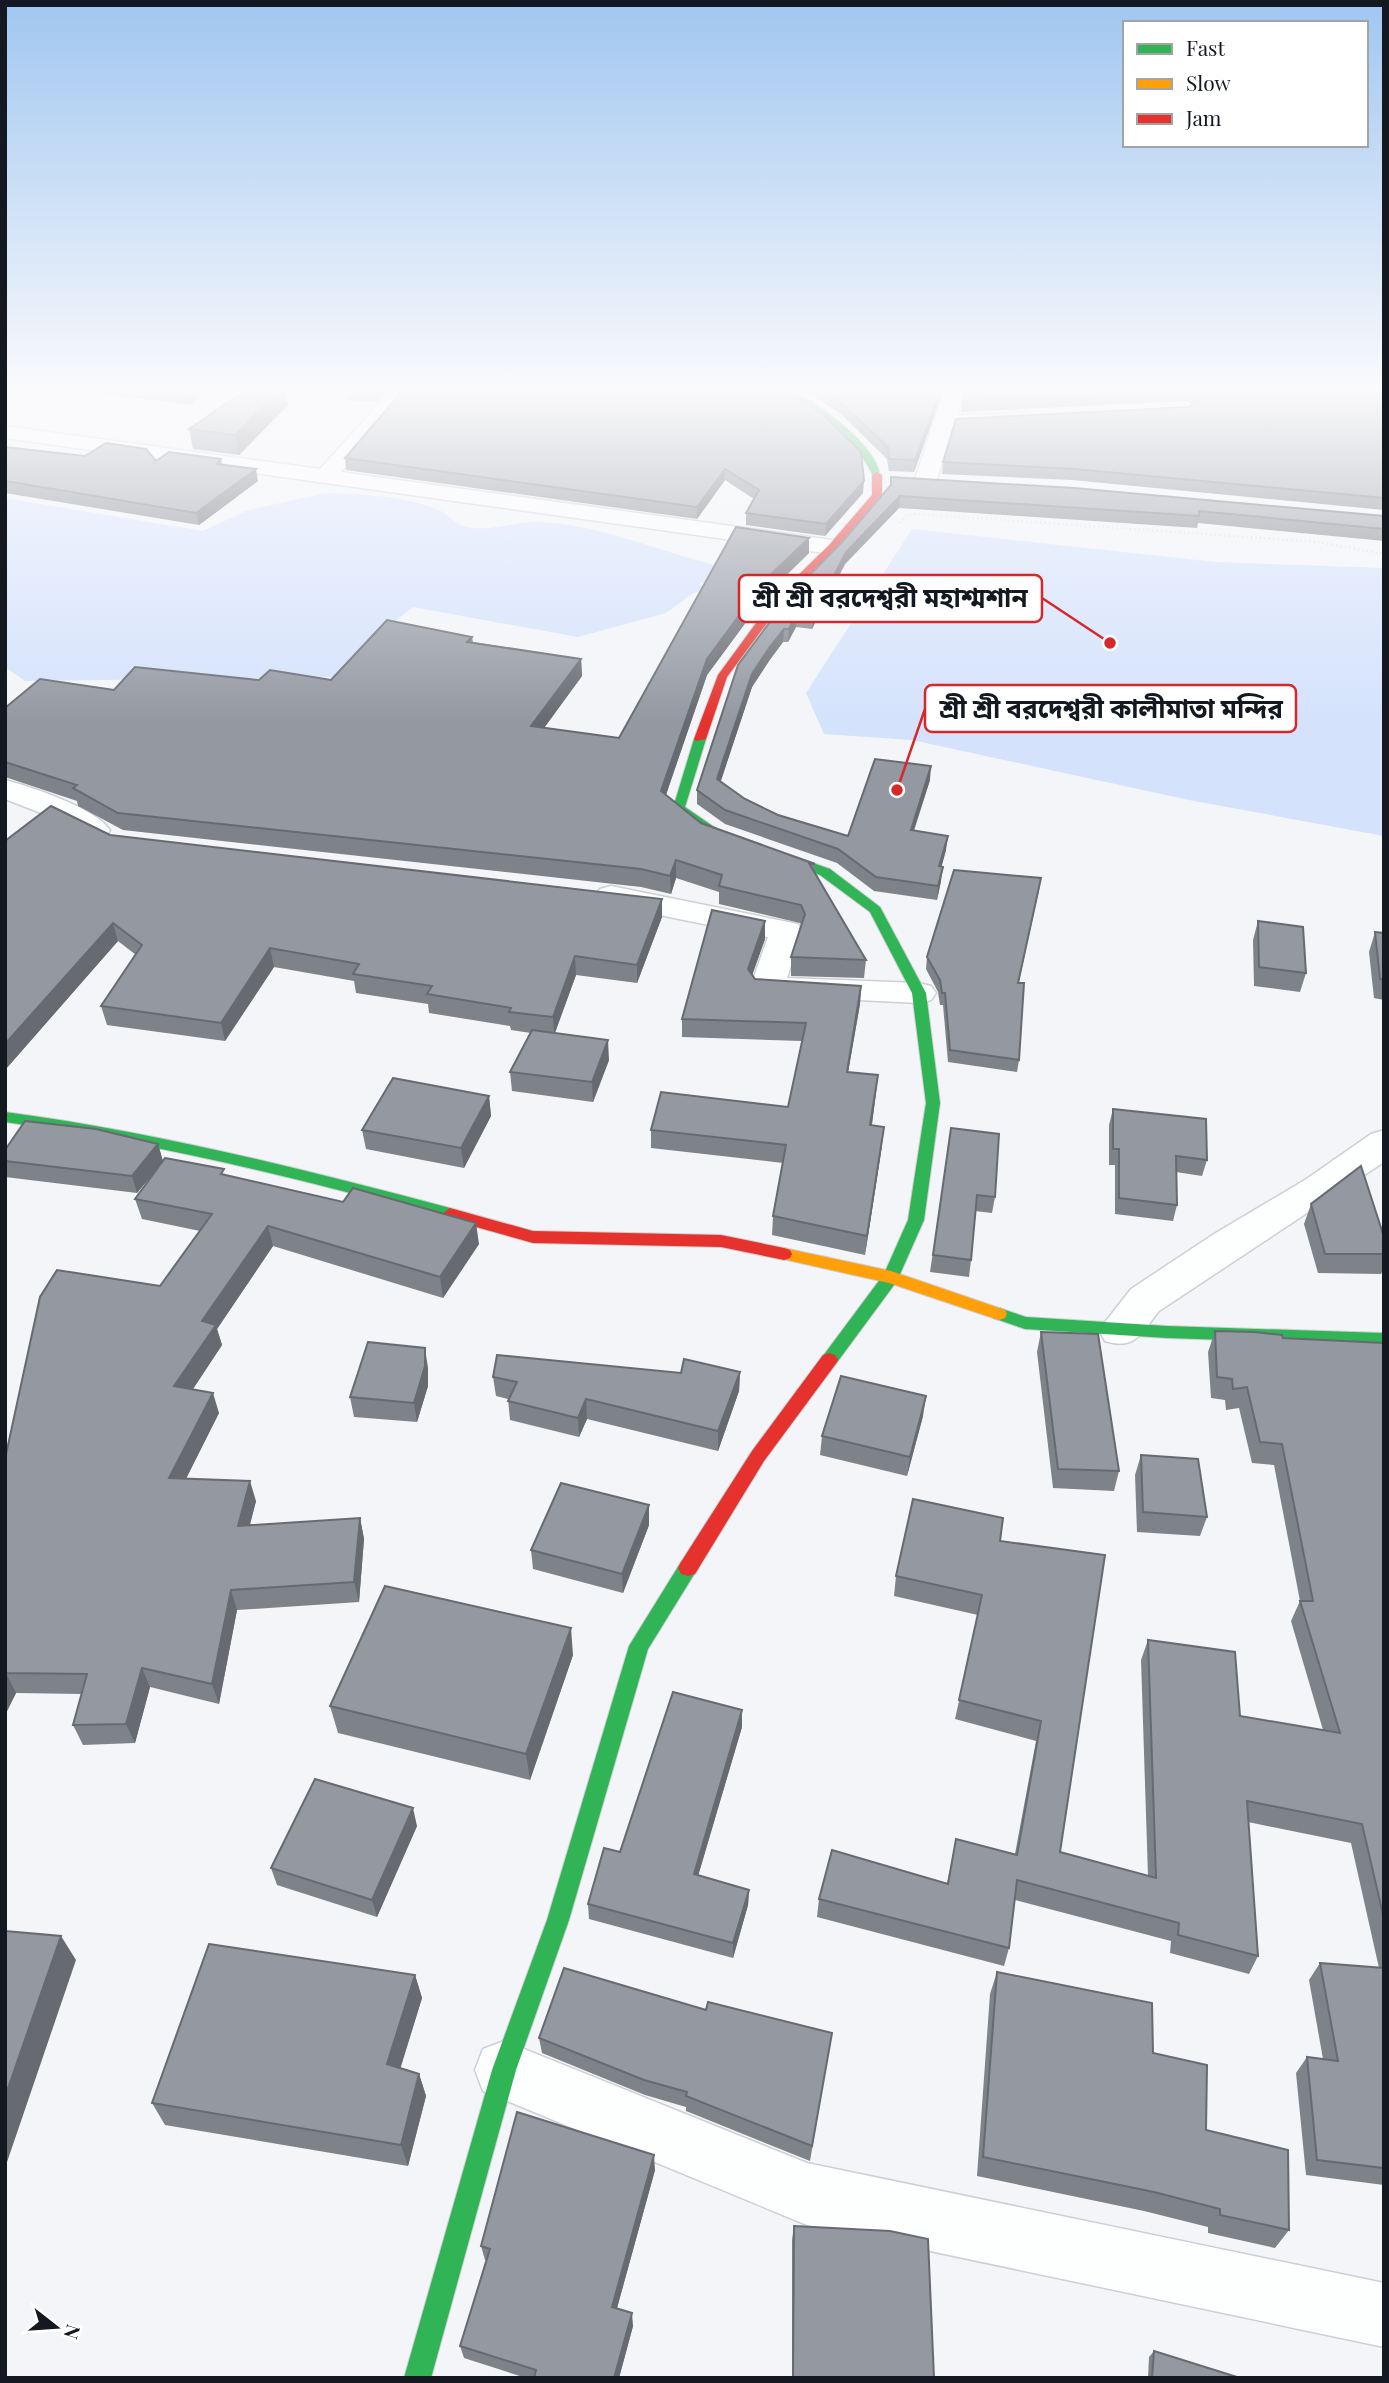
<svg xmlns="http://www.w3.org/2000/svg" width="1389" height="2383" font-family="'Playfair Display','Noto Sans Bengali',serif">
<style>
.water{fill:#d4e2fc}
.lines{fill:none;stroke-linecap:round;stroke-linejoin:round}
.street-casing{stroke:#ccd0d6;stroke-width:3}
.fast-casing{stroke:#ccd0d6;stroke-width:2}
.slow-casing{stroke:#ccd0d6;stroke-width:2}
.jam-casing{stroke:#ccd0d6;stroke-width:2}
.path{stroke:#d7d8d9;stroke-width:2.5;stroke-dasharray:1 3.5;stroke-linecap:butt}
.street{fill:#fdfefe;fill-rule:evenodd}
.fast{fill:#30b455;fill-rule:evenodd}
.slow{fill:#ff9f0a;fill-rule:evenodd}
.jam{fill:#e5322d;fill-rule:evenodd}
.wall{fill:#7e838a}
.shaded-wall{fill:#676a71}
.building{fill:#9398a1;stroke:#676a71;stroke-width:2}
.leader{fill:none;stroke:#d62828;stroke-width:2.5}
.callout-dot{fill:#d62828;stroke:#fff;stroke-width:2.5}
.callout{fill:#fff;stroke:#d62828;stroke-width:2.5}
.callout-label{font-size:26px;text-anchor:middle;font-weight:bold;fill:#131821}
</style>
<rect width="100%" height="100%" fill="#f3f5f8"/>
<path class="water" d="M 326,493 C 361,494 408,496 441,511 C 448,515 455,523 463,526 C 486,533 513,522 537,522 C 598,523 668,555 727,568 L 699,585 L 708,588 L 692,594 L 666,613 L 578,637 L 413,607 L 376,636 L 341,677 L 25,681 L 5,667 L 5,498 L 203,531 L 248,510 Z
M 912,529 L 1216,562 L 1384,568 L 1384,836 L 1189,800 L 912,740 L 824,734 L 806,693 Z"/>
<g class="lines">
<defs>
<path id="street" d="M 393,388 L 414,388 L 341,472 L 832,540 L 840,542 L 844,547 L 840,552 L 832,554 L 5,438 L 5,426 L 320,469 Z
M 945,388 L 965,388 L 957,415 L 1007,414 L 1017,420 L 1007,426 L 953,428 L 936,482 L 925,489 L 914,482 Z
M 5,780 C 32,787 95,808 110,830 L 106,836 L 95,839 L 84,836 L 46,815 L 5,799 Z
M 611,886 L 798,924 L 802,931 L 787,978 L 919,983 L 931,986 L 936,993 L 931,1000 L 919,1003 L 755,995 L 750,988 L 768,937 L 600,903 L 595,896 L 600,889 Z
M 1384,1130 L 1384,1162 L 1159,1311 C 1142,1332 1136,1351 1105,1341 L 1099,1330 L 1131,1289 L 1214,1234 L 1305,1180 L 1371,1134 Z
M 504,2041 L 807,2163 L 1384,2283 L 1384,2347 L 807,2225 L 483,2091 L 475,2070 L 483,2049 Z"/>
<path id="fast" d="M 776,388 C 804,388 881,447 880,477 L 874,477 C 847,424 819,422 776,388 Z
M 700,736 L 706,739 L 685,807 L 717,829 L 830,869 L 880,907 L 926,993 L 940,1103 L 924,1220 L 897,1281 L 835,1365 L 823,1365 L 820,1360 L 884,1274 L 908,1220 L 926,1103 L 912,993 L 870,912 L 820,875 L 709,835 L 675,811 L 673,808 L 694,739 Z
M 5,1112 C 156,1132 303,1169 450,1208 L 458,1214 L 450,1220 C 303,1179 156,1143 5,1122 Z
M 999,1308 L 1026,1317 L 1167,1326 L 1384,1333 L 1384,1345 L 1167,1338 L 1025,1329 L 993,1318 L 991,1314 L 993,1310 Z
M 688,1560 L 695,1562 L 698,1568 L 648,1649 L 569,1920 L 516,2070 L 431,2378 L 404,2378 L 492,2070 L 547,1920 L 629,1646 L 681,1562 Z"/>
<path id="slow" d="M 784,1248 L 891,1271 L 1005,1310 L 1007,1314 L 1005,1318 L 999,1320 L 889,1283 L 778,1258 L 776,1254 L 778,1250 Z"/>
<path id="jam" d="M 877,472 L 882,475 L 882,495 L 835,549 L 781,604 L 727,677 L 706,739 L 696,741 L 694,739 L 718,675 L 773,600 L 829,545 L 872,495 L 872,475 Z
M 450,1208 L 533,1231 L 721,1235 L 784,1248 L 790,1250 L 792,1254 L 790,1258 L 784,1260 L 721,1247 L 533,1243 L 444,1218 L 442,1214 Z
M 829,1353 L 835,1355 L 838,1360 L 835,1365 L 764,1461 L 695,1574 L 688,1576 L 681,1574 L 678,1568 L 681,1562 L 752,1451 L 823,1355 Z"/>
</defs>
<use href="#street" class="street-casing"/>
<use href="#fast" class="fast-casing"/>
<use href="#slow" class="slow-casing"/>
<use href="#jam" class="jam-casing"/>
<path class="path" d="M 900,523 L 907,515 L 918,514 L 1318,542 L 1384,554"/>
<use href="#street" class="street"/>
<use href="#fast" class="fast"/>
<use href="#slow" class="slow"/>
<use href="#jam" class="jam"/>
</g>
<path class="wall" d="M 57,388 L 208,388 L 191,405 Z
M 348,388 L 390,388 L 377,402 L 349,401 Z
M 405,388 L 863,493 L 825,536 L 746,525 L 746,513 L 754,499 L 725,480 L 697,519 L 346,470 L 345,458 Z
M 801,388 L 944,388 L 914,472 L 889,471 L 887,459 L 841,414 Z
M 965,388 L 1384,388 L 1384,510 L 1072,480 L 942,474 L 943,462 L 1189,407 L 1193,405 L 1187,401 L 961,412 L 962,401 Z
M 288,405 L 239,455 L 193,449 L 189,429 Z
M 5,447 L 85,456 L 156,461 L 221,459 L 222,464 L 258,481 L 199,525 L 5,493 Z
M 891,477 L 1384,516 L 1384,541 L 1198,523 L 1197,528 L 899,508 L 845,564 L 812,629 L 796,627 L 788,642 L 783,642 L 769,661 L 752,687 L 720,782 L 745,799 L 778,815 L 848,836 L 930,780 L 914,831 L 946,850 L 941,867 L 941,881 L 937,900 L 874,891 L 837,863 L 725,824 L 697,804 L 697,790 L 738,665 L 890,485 Z
M 809,538 L 809,553 L 766,595 L 707,675 L 666,795 L 701,823 L 815,864 L 814,873 L 866,960 L 864,978 L 791,976 L 791,957 L 802,926 L 800,923 L 719,904 L 719,892 L 676,878 L 671,894 L 641,887 L 123,830 L 78,806 L 77,801 L 5,777 L 5,708 L 114,690 L 259,680 L 331,680 L 472,637 L 473,642 L 581,659 L 582,676 L 544,728 L 619,738 Z
M 110,835 L 662,899 L 662,917 L 637,983 L 576,975 L 555,1033 L 609,1060 L 593,1102 L 512,1091 L 510,1072 L 531,1033 L 511,1030 L 510,1026 L 429,1013 L 428,1004 L 356,993 L 354,981 L 274,967 L 225,1041 L 107,1025 L 101,1006 L 136,955 L 118,941 L 5,1070 Z
M 1041,878 L 1018,983 L 1019,1060 L 1017,1072 L 948,1062 L 943,1005 L 940,1005 L 938,992 L 926,969 L 927,957 Z
M 765,921 L 765,939 L 752,975 L 755,979 L 861,986 L 860,1004 L 848,1072 L 876,1093 L 872,1125 L 882,1145 L 865,1255 L 772,1235 L 773,1216 L 783,1163 L 651,1148 L 651,1130 L 788,1107 L 802,1041 L 682,1037 L 682,1019 Z
M 1258,921 L 1306,973 L 1300,992 L 1254,986 L 1253,940 Z
M 1375,932 L 1384,933 L 1384,1000 L 1374,998 L 1369,952 Z
M 489,1096 L 491,1116 L 464,1168 L 366,1149 L 362,1130 Z
M 1113,1109 L 1207,1160 L 1202,1176 L 1176,1172 L 1177,1205 L 1173,1221 L 1115,1214 L 1115,1165 L 1109,1165 L 1109,1125 Z
M 951,1128 L 995,1197 L 992,1213 L 975,1211 L 971,1260 L 969,1277 L 930,1272 Z
M 158,1144 L 163,1161 L 226,1175 L 479,1244 L 443,1298 L 273,1246 L 217,1329 L 222,1345 L 193,1389 L 219,1413 L 186,1479 L 256,1501 L 250,1525 L 360,1518 L 364,1539 L 359,1602 L 237,1610 L 219,1704 L 150,1687 L 135,1743 L 83,1745 L 73,1725 L 82,1694 L 16,1693 L 5,1715 L 5,1459 L 160,1286 L 200,1231 L 142,1219 L 135,1199 L 157,1168 L 137,1193 L 5,1177 L 5,1150 Z
M 1311,1204 L 1384,1237 L 1384,1268 L 1381,1274 L 1318,1273 L 1304,1224 Z
M 1215,1331 L 1283,1338 L 1384,1343 L 1384,2185 L 1306,2175 L 1296,2073 L 1307,2057 L 1323,2059 L 1309,1980 L 1320,1963 L 1379,1968 L 1351,1843 L 1248,1822 L 1258,1956 L 1249,1974 L 1170,1953 L 1171,1941 L 1015,1900 L 1009,1948 L 1004,1966 L 817,1917 L 819,1899 L 947,1884 L 956,1839 L 1015,1854 L 1036,1741 L 955,1719 L 978,1615 L 894,1596 L 896,1576 L 1000,1541 L 1105,1555 L 1060,1852 L 1148,1876 L 1141,1660 L 1148,1640 L 1240,1716 L 1323,1730 L 1291,1621 L 1300,1601 L 1274,1465 L 1252,1463 L 1239,1408 L 1226,1410 L 1225,1400 L 1211,1398 L 1208,1352 Z
M 1041,1332 L 1119,1471 L 1114,1491 L 1053,1488 L 1037,1352 Z
M 428,1368 L 428,1386 L 417,1422 L 354,1417 L 350,1397 Z
M 740,1372 L 739,1391 L 718,1451 L 587,1419 L 579,1437 L 510,1420 L 508,1399 L 496,1396 L 493,1377 Z
M 923,1416 L 907,1476 L 820,1455 L 822,1436 Z
M 1141,1455 L 1207,1517 L 1200,1536 L 1137,1532 L 1135,1475 Z
M 649,1525 L 623,1593 L 533,1569 L 531,1550 Z
M 573,1655 L 530,1780 L 338,1733 L 330,1706 Z
M 742,1727 L 698,1875 L 749,1890 L 748,1905 L 733,1958 L 589,1919 L 588,1904 L 620,1852 Z
M 417,1826 L 377,1917 L 277,1885 L 271,1868 Z
M 997,1972 L 1153,2053 L 1206,2130 L 1289,2230 L 1275,2248 L 1208,2233 L 1208,2227 L 1144,2211 L 977,2176 L 990,1994 Z
M 415,1975 L 422,1998 L 400,2068 L 419,2074 L 426,2096 L 408,2166 L 165,2125 L 152,2103 Z
M 706,2010 L 832,2033 L 810,2161 L 686,2111 L 686,2107 L 645,2095 L 542,2053 L 539,2038 Z
M 655,2170 L 617,2308 L 633,2326 L 619,2378 L 526,2378 L 464,2358 L 460,2346 L 486,2260 L 485,2260 L 481,2246 Z
M 794,2226 L 934,2378 L 792,2378 L 792,2240 Z
M 1154,2351 L 1237,2378 L 1148,2378 L 1149,2357 Z"/>
<path class="shaded-wall" d="M 196,388 L 208,388 L 191,405 L 189,395 Z
M 282,388 L 285,388 L 288,405 L 239,455 L 235,435 Z
M 378,388 L 390,388 L 377,402 L 375,391 Z
M 941,388 L 944,388 L 914,472 L 915,460 Z
M 256,469 L 258,481 L 199,525 L 196,513 Z
M 725,469 L 725,480 L 697,519 L 697,507 Z
M 864,481 L 863,493 L 825,536 L 826,524 Z
M 900,496 L 899,508 L 845,564 L 812,629 L 813,616 L 846,552 Z
M 809,538 L 809,553 L 766,595 L 707,675 L 661,809 L 661,791 L 707,659 L 766,579 Z
M 796,614 L 796,627 L 788,642 L 789,629 Z
M 784,629 L 783,642 L 769,661 L 752,687 L 717,793 L 717,779 L 752,674 L 769,648 Z
M 581,659 L 582,676 L 533,743 L 531,726 Z
M 931,766 L 930,780 L 909,844 L 911,830 Z
M 948,836 L 946,850 L 938,880 L 939,866 Z
M 676,860 L 676,878 L 671,894 L 670,876 Z
M 943,867 L 941,881 L 937,900 L 938,886 Z
M 1041,878 L 1039,890 L 1016,995 L 1018,983 Z
M 662,899 L 662,917 L 637,983 L 637,965 Z
M 765,921 L 765,939 L 748,987 L 748,969 Z
M 113,923 L 118,941 L 5,1070 L 5,1044 Z
M 270,948 L 274,967 L 225,1041 L 221,1023 Z
M 575,956 L 576,975 L 554,1035 L 553,1017 Z
M 861,986 L 860,1004 L 845,1090 L 847,1072 Z
M 608,1040 L 609,1060 L 593,1102 L 592,1082 Z
M 878,1075 L 876,1093 L 869,1144 L 870,1125 Z
M 489,1096 L 491,1116 L 464,1168 L 461,1148 Z
M 884,1127 L 882,1145 L 865,1255 L 867,1236 Z
M 158,1144 L 163,1162 L 137,1193 L 132,1176 Z
M 476,1223 L 479,1244 L 443,1298 L 440,1277 Z
M 268,1226 L 273,1246 L 217,1329 L 222,1345 L 181,1407 L 174,1386 L 202,1321 Z
M 425,1348 L 428,1368 L 428,1386 L 417,1422 L 414,1403 Z
M 740,1372 L 739,1391 L 718,1451 L 718,1431 Z
M 213,1393 L 219,1413 L 176,1498 L 169,1478 Z
M 926,1396 L 923,1416 L 907,1476 L 910,1457 Z
M 586,1399 L 587,1419 L 579,1437 L 578,1418 Z
M 250,1481 L 256,1501 L 244,1546 L 238,1526 Z
M 649,1505 L 649,1525 L 623,1593 L 622,1574 Z
M 360,1518 L 364,1539 L 359,1602 L 354,1582 Z
M 231,1590 L 237,1610 L 219,1704 L 212,1684 Z
M 571,1628 L 573,1655 L 530,1780 L 526,1754 Z
M 142,1668 L 150,1687 L 135,1743 L 126,1724 Z
M 6,1673 L 16,1693 L 5,1715 L 5,1675 Z
M 742,1710 L 742,1727 L 694,1890 L 694,1874 Z
M 413,1808 L 417,1826 L 377,1917 L 372,1900 Z
M 749,1890 L 748,1905 L 733,1958 L 733,1943 Z
M 61,1936 L 76,1960 L 5,2168 L 5,2097 Z
M 415,1975 L 422,1998 L 395,2086 L 387,2064 Z
M 419,2074 L 426,2096 L 408,2166 L 401,2145 Z
M 654,2155 L 655,2170 L 614,2319 L 612,2307 Z
M 632,2313 L 633,2326 L 619,2378 L 614,2378 Z"/>
<path class="building" d="M 137,388 L 196,388 L 189,395 Z
M 249,388 L 282,388 L 235,435 L 189,429 Z
M 348,388 L 378,388 L 375,391 L 348,389 Z
M 405,388 L 783,388 L 824,415 L 861,452 L 864,481 L 826,524 L 746,513 L 759,490 L 725,469 L 697,507 L 345,458 Z
M 819,388 L 941,388 L 915,460 L 889,459 L 888,447 L 841,403 Z
M 965,388 L 1384,388 L 1384,498 L 1074,469 L 943,462 L 956,419 L 1189,407 L 1202,398 L 1189,390 L 962,401 Z
M 106,443 L 146,449 L 156,461 L 169,452 L 221,459 L 217,464 L 256,469 L 196,513 L 5,481 L 5,447 L 85,456 Z
M 891,477 L 1074,488 L 1384,516 L 1384,529 L 1199,511 L 1199,516 L 900,496 L 846,552 L 813,616 L 796,614 L 789,629 L 784,629 L 769,648 L 752,674 L 717,779 L 745,799 L 778,815 L 848,836 L 875,759 L 931,766 L 911,830 L 948,836 L 939,866 L 943,867 L 938,886 L 876,877 L 838,849 L 725,810 L 697,790 L 738,665 L 789,596 L 843,541 L 891,485 Z
M 736,527 L 809,538 L 766,579 L 707,659 L 661,791 L 701,823 L 815,864 L 809,863 L 866,960 L 791,957 L 805,914 L 801,905 L 719,886 L 722,875 L 676,860 L 670,876 L 641,869 L 118,813 L 73,788 L 77,785 L 5,762 L 5,708 L 40,679 L 114,690 L 135,667 L 259,680 L 270,670 L 331,680 L 387,620 L 472,637 L 467,642 L 581,659 L 531,726 L 619,738 Z
M 51,806 L 110,835 L 662,899 L 637,965 L 575,956 L 553,1017 L 509,1012 L 511,1008 L 427,994 L 432,986 L 353,974 L 359,964 L 270,948 L 221,1023 L 101,1006 L 142,945 L 113,923 L 5,1044 L 5,841 Z
M 954,870 L 1041,878 L 1018,983 L 1024,983 L 1019,1060 L 950,1050 L 945,993 L 942,993 L 940,980 L 927,957 Z
M 712,910 L 765,921 L 748,969 L 755,979 L 861,986 L 847,1072 L 878,1075 L 870,1125 L 884,1127 L 867,1236 L 773,1216 L 786,1145 L 651,1130 L 661,1092 L 788,1107 L 806,1023 L 682,1019 Z
M 1258,921 L 1303,927 L 1306,973 L 1259,967 Z
M 1375,932 L 1384,933 L 1384,980 L 1380,979 Z
M 532,1030 L 608,1040 L 592,1082 L 510,1072 Z
M 393,1078 L 489,1096 L 461,1148 L 362,1130 Z
M 1113,1109 L 1206,1119 L 1207,1160 L 1176,1156 L 1177,1205 L 1119,1198 L 1119,1149 L 1113,1149 Z
M 25,1121 L 96,1129 L 158,1144 L 132,1176 L 5,1161 L 5,1150 Z
M 951,1128 L 999,1134 L 995,1197 L 977,1195 L 971,1260 L 933,1255 Z
M 165,1158 L 224,1169 L 221,1174 L 343,1202 L 353,1188 L 476,1223 L 440,1277 L 268,1226 L 202,1321 L 216,1325 L 174,1386 L 213,1393 L 169,1478 L 250,1481 L 238,1526 L 360,1518 L 354,1582 L 231,1590 L 212,1684 L 142,1668 L 126,1724 L 73,1725 L 87,1674 L 6,1673 L 5,1675 L 5,1459 L 40,1297 L 57,1270 L 160,1286 L 212,1214 L 135,1199 Z
M 1361,1166 L 1384,1237 L 1384,1254 L 1325,1254 L 1311,1204 Z
M 1215,1331 L 1254,1332 L 1282,1335 L 1283,1338 L 1384,1343 L 1384,1919 L 1362,1824 L 1247,1801 L 1258,1956 L 1178,1935 L 1179,1923 L 1017,1880 L 1009,1948 L 819,1899 L 832,1850 L 948,1884 L 956,1839 L 1017,1855 L 1041,1721 L 959,1700 L 982,1595 L 896,1576 L 913,1499 L 1003,1518 L 1000,1541 L 1105,1555 L 1060,1852 L 1156,1878 L 1148,1640 L 1235,1652 L 1240,1716 L 1340,1733 L 1300,1601 L 1313,1601 L 1282,1444 L 1260,1442 L 1247,1387 L 1233,1389 L 1232,1379 L 1217,1377 Z
M 1041,1332 L 1098,1334 L 1119,1471 L 1058,1469 Z
M 368,1342 L 425,1348 L 425,1366 L 414,1403 L 350,1397 Z
M 497,1355 L 681,1373 L 684,1359 L 740,1372 L 718,1431 L 586,1399 L 578,1418 L 508,1401 L 517,1382 L 493,1377 Z
M 841,1376 L 926,1396 L 910,1457 L 822,1436 Z
M 1141,1455 L 1198,1459 L 1207,1517 L 1143,1512 Z
M 561,1483 L 649,1505 L 622,1574 L 531,1550 Z
M 385,1586 L 571,1628 L 526,1754 L 330,1706 Z
M 673,1692 L 742,1710 L 694,1874 L 749,1890 L 733,1943 L 588,1904 L 604,1848 L 620,1852 Z
M 315,1779 L 413,1808 L 372,1900 L 271,1868 Z
M 5,1931 L 61,1936 L 5,2097 Z
M 209,1944 L 415,1975 L 387,2064 L 419,2074 L 401,2145 L 152,2103 Z
M 1320,1963 L 1384,1968 L 1384,2168 L 1317,2160 L 1307,2057 L 1338,2061 Z
M 564,1968 L 706,2010 L 708,2002 L 832,2033 L 812,2146 L 686,2096 L 687,2092 L 644,2080 L 539,2038 Z
M 997,1972 L 1152,2003 L 1153,2053 L 1207,2065 L 1206,2130 L 1288,2150 L 1289,2230 L 1220,2215 L 1220,2209 L 1154,2192 L 983,2157 Z
M 517,2112 L 654,2155 L 612,2307 L 632,2313 L 614,2378 L 534,2378 L 536,2370 L 460,2346 L 490,2249 L 481,2246 Z
M 794,2226 L 890,2231 L 928,2239 L 934,2378 L 793,2378 Z
M 1154,2351 L 1237,2377 L 1237,2378 L 1152,2378 Z"/>
<linearGradient id="sky" x2="0" y2="1"><stop stop-color="#a0c6f0"/><stop offset="0.54" stop-color="#fafafc"/><stop offset="1" stop-color="#fafafc" stop-opacity="0"/></linearGradient>
<rect width="1389" height="722" fill="url(#sky)"/>
<path class="leader" d="M1110 643L1042 598M897 790L925 709"/>
<g class="callout-dot">
<circle cx="1110" cy="643" r="7"/>
<circle cx="897" cy="790" r="7"/>
</g>
<g class="callout">
<rect x="739" y="575" width="303" height="47" rx="7"/>
<rect x="925" y="685" width="371" height="47" rx="7"/>
</g>
<g class="callout-label">
<text x="890" y="607">শ্রী শ্রী বরদেশ্বরী মহাশ্মশান</text>
<text x="1111" y="718">শ্রী শ্রী বরদেশ্বরী কালীমাতা মন্দির</text>
</g>
<rect width="1389" height="2383" fill="none" stroke="#131821" stroke-width="14"/>
<rect x="1123" y="21" width="245" height="126" fill="#ffffff" stroke="#a1a3a6" stroke-width="2"/>
<rect x="1137" y="44" width="35" height="10" fill="#30b455" stroke="#a1a3a6" stroke-width="2"/>
<text x="1186" y="56" font-size="21" fill="#131821">Fast</text>
<rect x="1137" y="79" width="35" height="10" fill="#ff9f0a" stroke="#a1a3a6" stroke-width="2"/>
<text x="1186" y="91" font-size="21" fill="#131821">Slow</text>
<rect x="1137" y="114" width="35" height="10" fill="#e5322d" stroke="#a1a3a6" stroke-width="2"/>
<text x="1186" y="126" font-size="21" fill="#131821">Jam</text>
<g transform="translate(56 2327) rotate(107)" stroke="#ffffff" stroke-width="5" paint-order="stroke">
<path d="M0-5L12 26L0 18L-12 26Z" fill="#131821"/>
<text y="-10" font-size="19" font-weight="bold" text-anchor="middle" fill="#131821">N</text>
</g>
</svg>
